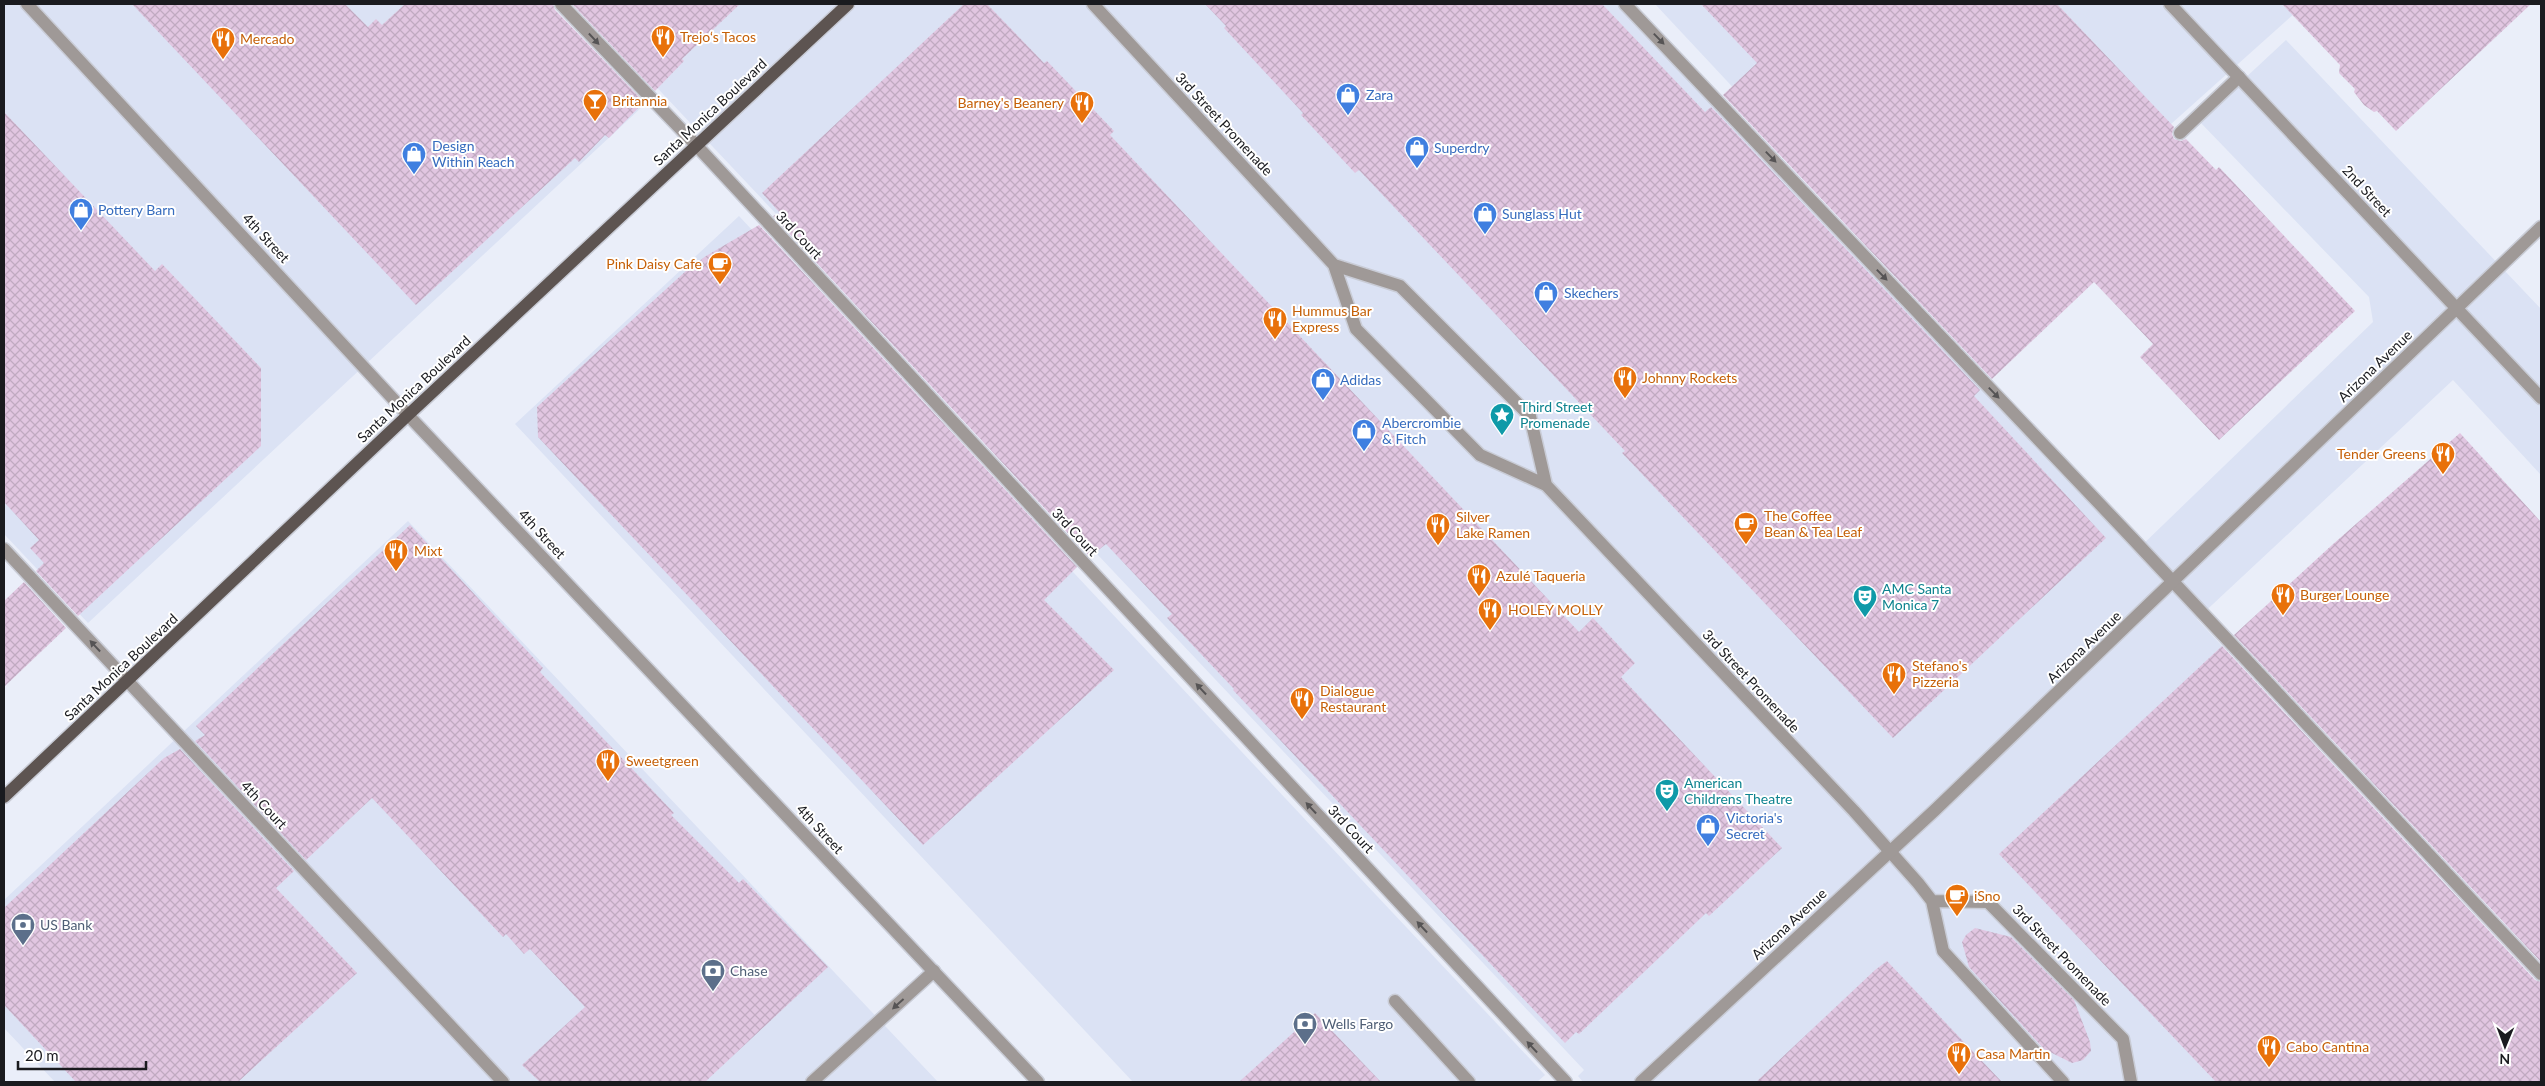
<svg xmlns="http://www.w3.org/2000/svg" width="2545" height="1086" font-family="Lato,sans-serif">
<style>
.built{fill:#dbe2f4}
.building{fill:url(#building-cross-hatch)}
.lines{fill:none;stroke-linecap:round;stroke-linejoin:round}
.service-casing{stroke:#c9ccd6;stroke-width:15}
.pedestrian-casing{stroke:#c9ccd6;stroke-width:15}
.tertiary-casing{stroke:#c9ccd6;stroke-width:15}
.primary-casing{stroke:#c9ccd6;stroke-width:15}
.service{stroke:#9f9997;stroke-width:12}
.pedestrian{stroke:#9f9997;stroke-width:12}
.tertiary{stroke:#9f9997;stroke-width:12}
.primary{stroke:#5d5451;stroke-width:12}
.oneway{fill:#565455}
.labels{text-anchor:middle;stroke-width:4;stroke-linejoin:round;paint-order:stroke}
.food-label{font-size:14px;fill:#c56008;stroke:#fff;text-anchor:start}
.shop-label{font-size:14px;fill:#366cbe;stroke:#fff;text-anchor:start}
.street-label{font-size:14px;fill:#1a1b1f;stroke:#fff}
.culture-label{font-size:14px;fill:#0d838f;stroke:#fff;text-anchor:start}
.service-label{font-size:14px;fill:#4e5e75;stroke:#fff;text-anchor:start}
</style>
<defs>
<pattern id="building-cross-hatch" width="8" height="8" patternUnits="userSpaceOnUse" patternTransform="scale(1.25)"><rect width="8" height="8" fill="#e1c6e1"/><path d="M0 0l8 8M0 8l8-8" fill="none" stroke="#c0aac1"/></pattern>
</defs>
<rect width="100%" height="100%" fill="#eaeef9"/>
<path class="built" d="M 4,4 L 547,4 L 643,106 L 88,623 L 4,534 Z
M 578,4 L 1626,4 L 2135,552 L 2373,322 L 2369,297 L 2199,121 L 2286,40 L 2541,309 L 2541,475 L 2453,380 L 2197,619 L 2541,990 L 2541,1082 L 1583,1082 L 1578,1076 L 1584,1070 Z
M 1655,4 L 2305,4 L 1951,321 Z
M 739,216 L 1545,1075 L 1537,1082 L 1133,1082 L 515,424 Z
M 408,521 L 938,1082 L 55,1082 L 4,1028 L 4,900 Z"/>
<path class="building" d="M 132,4 L 345,4 L 368,27 L 376,19 L 382,25 L 405,4 L 553,4 L 555,10 L 644,102 L 609,138 L 605,135 L 579,162 L 575,158 L 416,305 Z
M 572,4 L 740,4 L 682,59 L 684,61 L 655,91 Z
M 964,4 L 987,4 L 1044,63 L 1047,61 L 1114,131 L 1110,135 L 1579,632 L 1593,618 L 1635,663 L 1621,677 L 1782,848 L 1709,916 L 1706,913 L 1579,1034 L 1576,1032 L 1565,1043 L 1233,690 L 1234,689 L 1167,618 L 1172,614 L 1106,544 L 1090,557 L 773,216 L 780,213 L 762,193 Z
M 1205,4 L 1602,4 L 1705,112 L 1711,107 L 1980,390 L 1974,396 L 2106,538 L 1893,738 L 1622,453 L 1625,451 L 1359,170 L 1355,173 L 1301,115 L 1303,113 L 1224,28 L 1226,26 Z
M 1701,4 L 2057,4 L 2174,127 L 2172,134 L 2174,139 L 2181,141 L 2186,139 L 2216,170 L 2219,167 L 2355,311 L 2219,440 L 2140,357 L 2153,344 L 2094,282 L 1992,379 L 1723,95 L 1757,63 Z
M 2282,4 L 2531,4 L 2396,131 L 2377,111 L 2374,112 L 2364,105 L 2354,92 L 2355,89 L 2339,73 L 2340,65 Z
M 4,112 L 155,271 L 162,264 L 261,368 L 261,446 L 78,616 L 36,571 L 44,563 L 30,548 L 39,540 L 4,502 Z
M 759,225 L 1077,567 L 1044,600 L 1114,670 L 923,845 L 538,437 L 537,407 L 687,270 L 706,256 Z
M 2460,433 L 2541,522 L 2541,962 L 2234,635 L 2332,545 Z
M 410,525 L 543,668 L 540,672 L 674,813 L 671,815 L 739,883 L 743,879 L 828,967 L 705,1082 L 540,1082 L 522,1065 L 585,1007 L 530,949 L 524,954 L 506,934 L 503,937 L 372,798 L 306,860 L 195,741 L 205,735 L 196,726 Z
M 24,582 L 66,628 L 4,687 L 4,601 Z
M 2222,646 L 2535,980 L 2541,982 L 2541,1082 L 2216,1082 L 1999,854 Z
M 180,749 L 294,871 L 276,888 L 357,973 L 238,1082 L 76,1082 L 4,1005 L 4,908 L 164,758 Z
M 1975,928 L 2011,937 L 2074,1000 L 2090,1042 L 2091,1051 L 2083,1060 L 2072,1063 L 2044,1049 L 1969,967 L 1962,942 L 1966,935 Z
M 1887,961 L 2002,1082 L 1756,1082 L 1875,970 Z
M 1315,1013 L 1381,1082 L 1239,1082 Z"/>
<g class="lines">
<defs>
<path id="service" d="M 561,4 L 696,145 L 1566,1082
M 1625,4 L 2132,538 L 2541,974
M 2180,133 L 2239,77
M 4,549 L 503,1082
M 1395,1001 L 1469,1082
M 812,1082 L 934,971"/>
<path id="pedestrian" d="M 1093,4 L 1334,265 L 1356,329 L 1480,455 L 1546,485 L 1854,811 L 1918,883 L 1932,901 L 1943,951 L 2063,1082
M 1334,265 L 1400,286 L 1530,416 L 1546,485
M 1932,901 L 1988,902 L 2123,1039 L 2131,1082"/>
<path id="tertiary" d="M 27,4 L 408,415 L 1038,1082
M 2170,4 L 2541,398
M 1641,1082 L 1935,810 L 2541,227"/>
<path id="primary" d="M 4,797 L 408,415 L 848,4"/>
</defs>
<use href="#service" class="service-casing"/>
<use href="#pedestrian" class="pedestrian-casing"/>
<use href="#tertiary" class="tertiary-casing"/>
<use href="#primary" class="primary-casing"/>
<use href="#service" class="service"/>
<use href="#pedestrian" class="pedestrian"/>
<use href="#tertiary" class="tertiary"/>
<use href="#primary" class="primary"/>
</g>
<defs><path id="oneway-solid" d="M-6-.8H1V-3.2L6.5 0L1 3.2V.8H-6Z" transform="scale(1.25)"/></defs>
<g class="oneway">
<use href="#oneway-solid" transform="translate(594 39) rotate(47)"/>
<use href="#oneway-solid" transform="translate(1659 39) rotate(46)"/>
<use href="#oneway-solid" transform="translate(1771 157) rotate(46)"/>
<use href="#oneway-solid" transform="translate(1882 275) rotate(46)"/>
<use href="#oneway-solid" transform="translate(1994 393) rotate(46)"/>
<use href="#oneway-solid" transform="translate(95 646) rotate(-133)"/>
<use href="#oneway-solid" transform="translate(1201 689) rotate(-133)"/>
<use href="#oneway-solid" transform="translate(1311 808) rotate(-133)"/>
<use href="#oneway-solid" transform="translate(1422 927) rotate(-133)"/>
<use href="#oneway-solid" transform="translate(898 1004) rotate(138)"/>
<use href="#oneway-solid" transform="translate(1532 1047) rotate(-133)"/>
</g>
<defs>
<symbol id="restaurant-pin" viewBox="-11 -11 22 30"><path d="M0 17L-7.5 6A9.5 9.5 0 1 1 7.5 6Z" fill="#e8710a" stroke="#fff"/><path d="M-5-6h1v4h1v-4h1v4h1v-4h1v5L-1.5 .5V6h-2V.5L-5-1ZM5-6V6H3V1.5H1.5Q1.5-4 5-6Z" fill="#fff"/></symbol>
<symbol id="shop-pin" viewBox="-11 -11 22 30"><path d="M0 17L-7.5 6A9.5 9.5 0 1 1 7.5 6Z" fill="#3f7fe0" stroke="#fff"/><path d="M-5-2.5h2.3a2.7 3.5 0 0 1 5.4 0H5L5.5 6h-11ZM-1.5-2.5h3a1.5 2.3 0 0 0-3 0Z" fill="#fff"/></symbol>
<symbol id="bar-pin" viewBox="-11 -11 22 30"><path d="M0 17L-7.5 6A9.5 9.5 0 1 1 7.5 6Z" fill="#e8710a" stroke="#fff"/><path d="M-6-5H6L.8 .8V4.5H3.5V6h-7V4.5H-.8V.8Z" fill="#fff"/></symbol>
<symbol id="cafe-pin" viewBox="-11 -11 22 30"><path d="M0 17L-7.5 6A9.5 9.5 0 1 1 7.5 6Z" fill="#e8710a" stroke="#fff"/><path d="M-5.5-4.5H6V0H3Q3 3.5 0 3.5H-2.5Q-5.5 3.5-5.5 0ZM3-3.2v2h1.7v-2ZM-6 4.5H4V6H-6Z" fill="#fff"/></symbol>
<symbol id="sight-pin" viewBox="-11 -11 22 30"><path d="M0 17L-7.5 6A9.5 9.5 0 1 1 7.5 6Z" fill="#0f9aa8" stroke="#fff"/><path d="M0-6L1.8-2.2L6-1.7L2.9 1.2L3.7 5.4L0 3.3L-3.7 5.4L-2.9 1.2L-6-1.7L-1.8-2.2Z" fill="#fff"/></symbol>
<symbol id="theatre-pin" viewBox="-11 -11 22 30"><path d="M0 17L-7.5 6A9.5 9.5 0 1 1 7.5 6Z" fill="#0f9aa8" stroke="#fff"/><path d="M-5-5.5Q0-4 5-5.5V0Q5 5 0 6Q-5 5-5 0ZM-3.3-2.5H-1v1.5H-3.3ZM1-2.5H3.3v1.5H1ZM-2.8 1Q0 5.5 2.8 1Z" fill="#fff"/></symbol>
<symbol id="bank-pin" viewBox="-11 -11 22 30"><path d="M0 17L-7.5 6A9.5 9.5 0 1 1 7.5 6Z" fill="#5c6f8a" stroke="#fff"/><path d="M-6-4H6V4H-6ZM0-2.3a2.3 2.3 0 1 0 0 4.6a2.3 2.3 0 1 0 0-4.6Z" fill="#fff"/></symbol>
</defs>
<g fill-rule="evenodd">
<use href="#restaurant-pin" x="649" y="23" width="28" height="38"/>
<use href="#restaurant-pin" x="209" y="25" width="28" height="38"/>
<use href="#shop-pin" x="1334" y="81" width="28" height="38"/>
<use href="#bar-pin" x="581" y="87" width="28" height="38"/>
<use href="#restaurant-pin" x="1068" y="89" width="28" height="38"/>
<use href="#shop-pin" x="1403" y="134" width="28" height="38"/>
<use href="#shop-pin" x="400" y="140" width="28" height="38"/>
<use href="#shop-pin" x="67" y="196" width="28" height="38"/>
<use href="#shop-pin" x="1471" y="200" width="28" height="38"/>
<use href="#cafe-pin" x="706" y="250" width="28" height="38"/>
<use href="#shop-pin" x="1532" y="279" width="28" height="38"/>
<use href="#restaurant-pin" x="1261" y="305" width="28" height="38"/>
<use href="#restaurant-pin" x="1611" y="364" width="28" height="38"/>
<use href="#shop-pin" x="1309" y="366" width="28" height="38"/>
<use href="#sight-pin" x="1488" y="401" width="28" height="38"/>
<use href="#shop-pin" x="1350" y="417" width="28" height="38"/>
<use href="#restaurant-pin" x="2429" y="440" width="28" height="38"/>
<use href="#cafe-pin" x="1732" y="510" width="28" height="38"/>
<use href="#restaurant-pin" x="1424" y="511" width="28" height="38"/>
<use href="#restaurant-pin" x="382" y="537" width="28" height="38"/>
<use href="#restaurant-pin" x="1465" y="562" width="28" height="38"/>
<use href="#restaurant-pin" x="2269" y="581" width="28" height="38"/>
<use href="#theatre-pin" x="1851" y="583" width="28" height="38"/>
<use href="#restaurant-pin" x="1476" y="596" width="28" height="38"/>
<use href="#restaurant-pin" x="1880" y="660" width="28" height="38"/>
<use href="#restaurant-pin" x="1288" y="685" width="28" height="38"/>
<use href="#restaurant-pin" x="594" y="747" width="28" height="38"/>
<use href="#theatre-pin" x="1653" y="777" width="28" height="38"/>
<use href="#shop-pin" x="1694" y="812" width="28" height="38"/>
<use href="#cafe-pin" x="1943" y="882" width="28" height="38"/>
<use href="#bank-pin" x="9" y="911" width="28" height="38"/>
<use href="#bank-pin" x="699" y="957" width="28" height="38"/>
<use href="#bank-pin" x="1291" y="1010" width="28" height="38"/>
<use href="#restaurant-pin" x="2255" y="1033" width="28" height="38"/>
<use href="#restaurant-pin" x="1945" y="1040" width="28" height="38"/>
</g>
<g class="labels">
<g class="food-label">
<text x="680" y="42">Trejo‘s Tacos</text>
<text x="240" y="44">Mercado</text>
<text x="612" y="106">Britannia</text>
<text x="1064" y="108" text-anchor="end">Barney's Beanery</text>
<text x="702" y="269" text-anchor="end">Pink Daisy Cafe</text>
<text x="1292" y="316">Hummus Bar<tspan x="1292" dy="16">Express</tspan></text>
<text x="1642" y="383">Johnny Rockets</text>
<text x="2426" y="459" text-anchor="end">Tender Greens</text>
<text x="1764" y="521">The Coffee<tspan x="1764" dy="16">Bean &amp; Tea Leaf</tspan></text>
<text x="1456" y="522">Silver<tspan x="1456" dy="16">Lake Ramen</tspan></text>
<text x="414" y="556">Mixt</text>
<text x="1496" y="581">Azulé Taqueria</text>
<text x="2300" y="600">Burger Lounge</text>
<text x="1508" y="615">HOLEY MOLLY</text>
<text x="1912" y="671">Stefano's<tspan x="1912" dy="16">Pizzeria</tspan></text>
<text x="1320" y="696">Dialogue<tspan x="1320" dy="16">Restaurant</tspan></text>
<text x="626" y="766">Sweetgreen</text>
<text x="1974" y="901">iSno</text>
<text x="2286" y="1052">Cabo Cantina</text>
<text x="1976" y="1059">Casa Martin</text>
</g>
<g class="shop-label">
<text x="1366" y="100">Zara</text>
<text x="432" y="151">Design<tspan x="432" dy="16">Within Reach</tspan></text>
<text x="1434" y="153">Superdry</text>
<text x="98" y="215">Pottery Barn</text>
<text x="1502" y="219">Sunglass Hut</text>
<text x="1564" y="298">Skechers</text>
<text x="1340" y="385">Adidas</text>
<text x="1382" y="428">Abercrombie<tspan x="1382" dy="16">&amp; Fitch</tspan></text>
<text x="1726" y="823">Victoria's<tspan x="1726" dy="16">Secret</tspan></text>
</g>
<g class="street-label">
<text transform="translate(710 112) rotate(-43)" y="5">Santa Monica Boulevard</text>
<text transform="translate(1224 124) rotate(47)" y="5">3rd Street Promenade</text>
<text transform="translate(2367 191) rotate(47)" y="5">2nd Street</text>
<text transform="translate(799 235) rotate(47)" y="5">3rd Court</text>
<text transform="translate(266 238) rotate(47)" y="5">4th Street</text>
<text transform="translate(2375 366) rotate(-44)" y="5">Arizona Avenue</text>
<text transform="translate(414 389) rotate(-43)" y="5">Santa Monica Boulevard</text>
<text transform="translate(1075 532) rotate(47)" y="5">3rd Court</text>
<text transform="translate(542 534) rotate(47)" y="5">4th Street</text>
<text transform="translate(2084 647) rotate(-44)" y="5">Arizona Avenue</text>
<text transform="translate(121 667) rotate(-43)" y="5">Santa Monica Boulevard</text>
<text transform="translate(1751 681) rotate(47)" y="5">3rd Street Promenade</text>
<text transform="translate(264 805) rotate(47)" y="5">4th Court</text>
<text transform="translate(820 829) rotate(47)" y="5">4th Street</text>
<text transform="translate(1351 829) rotate(47)" y="5">3rd Court</text>
<text transform="translate(1789 924) rotate(-43)" y="5">Arizona Avenue</text>
<text transform="translate(2062 955) rotate(46)" y="5">3rd Street Promenade</text>
</g>
<g class="culture-label">
<text x="1520" y="412">Third Street<tspan x="1520" dy="16">Promenade</tspan></text>
<text x="1882" y="594">AMC Santa<tspan x="1882" dy="16">Monica 7</tspan></text>
<text x="1684" y="788">American<tspan x="1684" dy="16">Childrens Theatre</tspan></text>
</g>
<g class="service-label">
<text x="40" y="930">US Bank</text>
<text x="730" y="976">Chase</text>
<text x="1322" y="1029">Wells Fargo</text>
</g>
</g>
<rect width="2545" height="1086" fill="none" stroke="#1a1b1f" stroke-width="10"/>
<g transform="translate(2505 1046) rotate(181)" stroke="#ffffff" stroke-width="4" paint-order="stroke">
<path d="M0-4L9 19L0 12L-9 19Z" fill="#1a1b1f"/>
<text y="-8" font-size="14" font-weight="bold" text-anchor="middle" fill="#1a1b1f">N</text>
</g>
<path d="M18 1061v8h128v-8" fill="none" stroke="#1a1b1f" stroke-width="2.5"/>
<text x="25" y="1061" font-size="15" fill="#1a1b1f" stroke="#ffffff" stroke-width="4" paint-order="stroke">20 m</text>
</svg>
